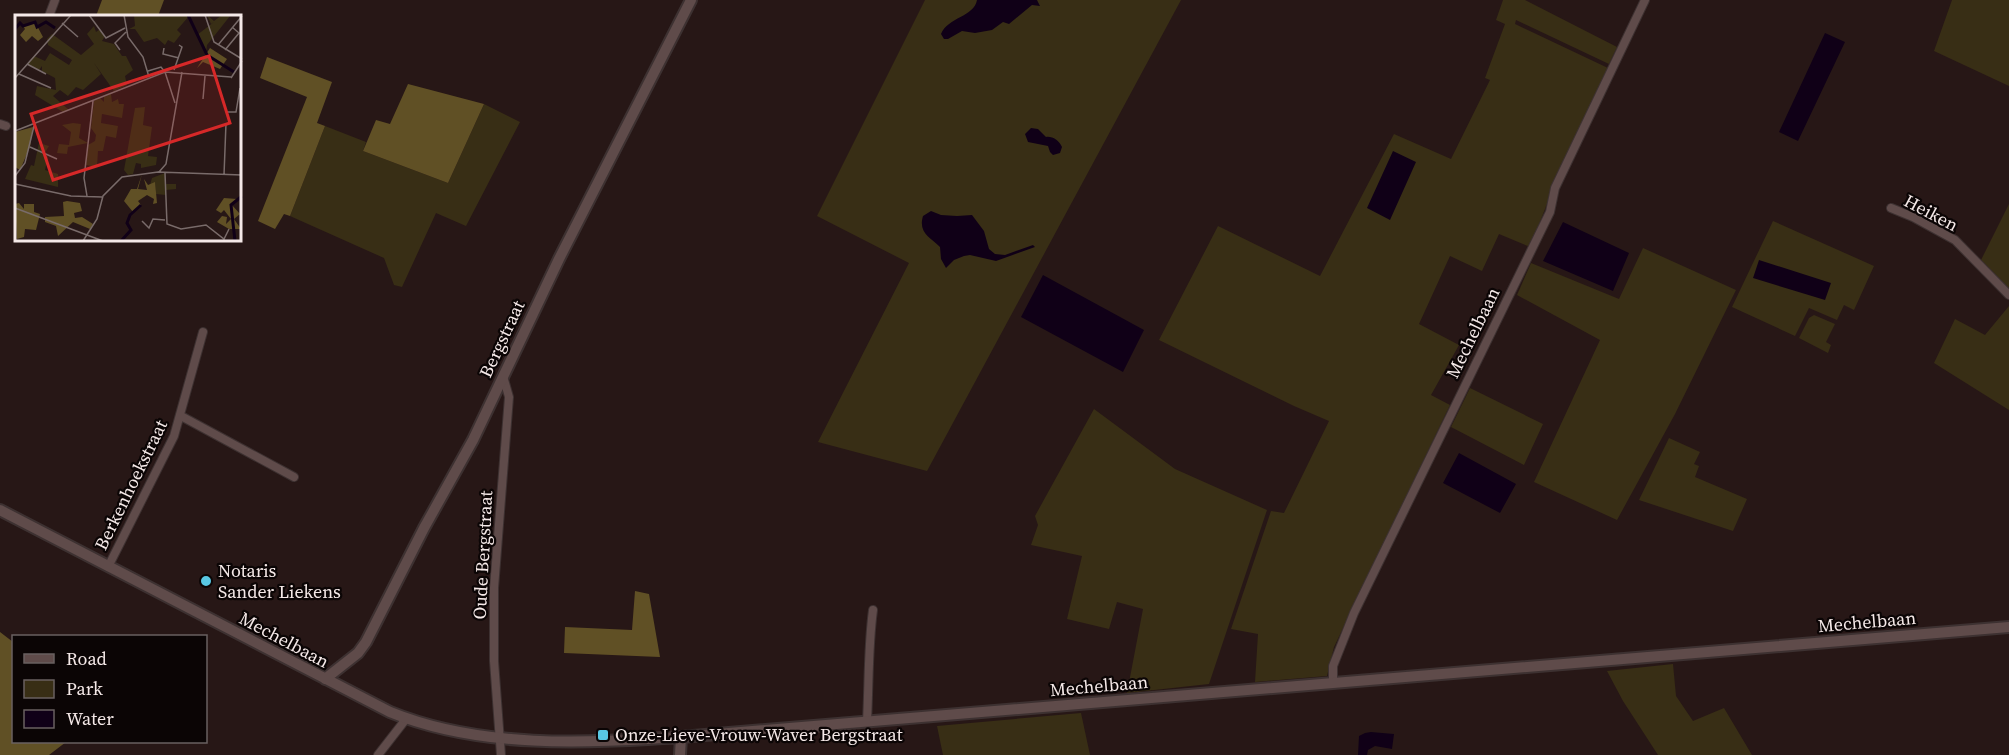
<svg xmlns="http://www.w3.org/2000/svg" width="2009" height="755" font-family="'Source Serif 4',serif">
<style>
.green{fill:#382e15}
.forest{fill:#605025}
.water{fill:#100017}
.lines{fill:none;stroke-linecap:round;stroke-linejoin:round}
.minor-casing{stroke:#3d3131;stroke-width:10}
.tertiary-casing{stroke:#3d3131;stroke-width:14}
.minor{stroke:#5f4b4a;stroke-width:8}
.tertiary{stroke:#5f4b4a;stroke-width:10}
.poi-dot{fill:#59c8e4;stroke:#0b0505;stroke-width:2}
.labels{text-anchor:middle;stroke-width:4.5;stroke-linejoin:round;paint-order:stroke}
.street-label{font-size:18px;fill:#f5e9e8;stroke:#0b0505}
.poi-label{font-size:18px;fill:#f5e9e8;stroke:#0b0505;text-anchor:start}
.inset-river{fill:none;stroke:#100017;stroke-width:3}
.inset-road{fill:none;stroke:#796b6a;stroke-width:1.5}
.view{fill:#d62828;fill-opacity:0.15;stroke:#d62828;stroke-width:3}
.inset-edge{fill:none;stroke:#f5e9e8;stroke-width:3}
</style>
<rect width="100%" height="100%" fill="#271716"/>
<path class="green" d="M 925,0 L 1181,0 L 927,471 L 818,442 L 909,263 L 817,216 Z
M 1503,0 L 1525,0 L 1617,47 L 1609,64 L 1516,20 L 1515,24 L 1608,68 L 1553,182 L 1547,204 L 1530,247 L 1499,234 L 1482,271 L 1450,256 L 1419,324 L 1459,345 L 1431,395 L 1450,405 L 1334,647 L 1327,676 L 1255,682 L 1258,634 L 1231,629 L 1271,511 L 1284,513 L 1329,421 L 1294,406 L 1159,340 L 1218,226 L 1320,276 L 1394,134 L 1451,159 L 1490,80 L 1485,78 L 1505,24 L 1496,20 Z
M 1952,0 L 2009,0 L 2009,86 L 1934,51 Z
M 484,104 L 520,122 L 466,226 L 436,213 L 402,287 L 394,285 L 384,258 L 290,216 L 325,126 L 366,142 L 363,151 L 448,183 Z
M 2009,204 L 2009,289 L 1981,260 Z
M 1773,221 L 1874,266 L 1854,310 L 1844,305 L 1837,320 L 1809,308 L 1795,336 L 1732,307 Z
M 1643,248 L 1736,290 L 1675,414 L 1617,520 L 1534,482 L 1600,340 L 1517,295 L 1531,263 L 1619,299 Z
M 2009,306 L 2009,410 L 1934,363 L 1955,319 L 1985,335 Z
M 1814,315 L 1835,324 L 1826,342 L 1831,345 L 1828,353 L 1799,338 L 1809,318 Z
M 1470,388 L 1543,424 L 1524,465 L 1451,427 Z
M 1094,409 L 1175,469 L 1267,510 L 1209,684 L 1127,693 L 1143,609 L 1117,602 L 1109,629 L 1067,619 L 1082,556 L 1031,545 L 1038,525 L 1035,516 Z
M 1669,438 L 1700,452 L 1694,464 L 1699,466 L 1695,477 L 1747,499 L 1733,531 L 1639,500 Z
M 1673,664 L 1676,696 L 1693,721 L 1724,708 L 1752,755 L 1658,755 L 1623,701 L 1607,671 Z
M 1081,713 L 1090,755 L 943,755 L 937,726 Z"/>
<path class="forest" d="M 102,0 L 164,0 L 158,16 L 96,16 Z
M 267,57 L 332,82 L 317,123 L 325,126 L 290,216 L 284,214 L 275,229 L 258,221 L 307,97 L 260,78 Z
M 408,84 L 484,104 L 448,183 L 363,151 L 376,120 L 390,124 Z
M 635,591 L 649,594 L 660,657 L 564,653 L 565,627 L 632,630 Z
M 0,632 L 13,642 L 14,742 L 66,742 L 49,755 L 0,755 Z"/>
<path class="water" d="M 977,0 L 1037,0 L 1040,6 L 1032,5 L 1009,24 L 1003,22 L 992,30 L 975,33 L 962,31 L 948,39 L 944,39 L 941,34 C 948,17 974,17 977,0 Z
M 1825,33 L 1845,42 L 1798,141 L 1779,132 Z
M 1031,128 L 1038,129 L 1046,137 C 1052,136 1059,140 1062,147 L 1060,153 L 1053,155 L 1050,152 L 1048,146 L 1028,142 L 1025,134 Z
M 1393,151 L 1416,162 L 1390,220 L 1367,208 Z
M 931,211 L 941,215 L 957,216 L 972,215 L 984,231 L 989,249 L 995,254 L 1005,255 L 1033,245 L 1035,247 L 996,261 L 970,255 L 964,256 L 954,260 L 946,268 L 941,259 L 940,247 C 930,237 918,233 923,216 Z
M 1563,222 L 1629,253 L 1613,291 L 1543,261 Z
M 1759,260 L 1831,283 L 1825,300 L 1753,278 Z
M 1043,275 L 1144,330 L 1123,372 L 1021,317 Z
M 1459,453 L 1516,484 L 1500,513 L 1443,483 Z
M 1371,732 L 1394,734 L 1392,749 L 1375,746 L 1368,750 L 1367,755 L 1358,755 L 1359,736 L 1365,733 Z"/>
<g class="lines">
<defs>
<path id="minor" d="M 49,16 L 55,0
M 0,124 L 6,126
M 1891,208 L 1913,217 L 1955,240 L 2009,295
M 181,416 L 294,477
M 108,567 L 174,436 L 203,332
M 1333,682 L 1333,666 L 1354,613 L 1550,212 L 1555,188 L 1645,0
M 867,721 C 869,684 868,647 873,610
M 378,755 L 406,719
M 501,755 L 494,661 L 494,588 L 509,397 L 503,376"/>
<path id="tertiary" d="M 0,510 L 390,712 C 481,749 585,743 681,737 L 2009,627
M 325,679 L 358,653 L 366,642 L 424,528 L 473,440 L 559,259 L 691,0
M 680,755 L 681,737"/>
</defs>
<use href="#minor" class="minor-casing"/>
<use href="#tertiary" class="tertiary-casing"/>
<use href="#minor" class="minor"/>
<use href="#tertiary" class="tertiary"/>
</g>
<g class="poi-dot">
<circle cx="206" cy="581" r="6"/>
<rect x="597" y="729" width="12" height="12" rx="3"/>
</g>
<g class="labels">
<g class="street-label">
<text transform="translate(1931 213) rotate(28)" y="6">Heiken</text>
<text transform="translate(1473 333) rotate(-64)" y="6">Mechelbaan</text>
<text transform="translate(502 339) rotate(-65)" y="6">Bergstraat</text>
<text transform="translate(131 485) rotate(-64)" y="6">Berkenhoekstraat</text>
<text transform="translate(483 555) rotate(-87)" y="6">Oude Bergstraat</text>
<text transform="translate(1867 622) rotate(-5)" y="6">Mechelbaan</text>
<text transform="translate(284 640) rotate(28)" y="6">Mechelbaan</text>
<text transform="translate(1099 686) rotate(-5)" y="6">Mechelbaan</text>
</g>
<g class="poi-label">
<text x="218" y="577">Notaris<tspan x="218" dy="21">Sander Liekens</tspan></text>
<text x="615" y="741">Onze-Lieve-Vrouw-Waver Bergstraat</text>
</g>
</g>
<g transform="translate(15 15)">
<rect width="226" height="226" fill="#271716"/>
<path d="M 119,0 L 173,0 L 174,1 L 162,15 L 166,19 L 159,28 L 153,25 L 150,30 L 142,23 L 129,27 L 120,14 L 114,14 L 120,11 ZM 192,0 L 199,6 L 207,0 L 215,1 L 192,30 L 191,38 L 182,20 L 199,7 L 196,9 ZM 79,11 L 81,17 L 84,15 L 90,21 L 87,26 L 99,29 L 107,41 L 111,41 L 118,55 L 110,61 L 112,70 L 99,76 L 79,48 L 86,59 L 68,75 L 61,72 L 53,81 L 45,75 L 38,81 L 54,95 L 48,97 L 20,80 L 22,71 L 41,75 L 40,63 L 27,56 L 27,51 L 24,55 L 12,49 L 19,41 L 30,46 L 35,38 L 54,50 L 57,45 L 33,30 L 32,24 L 37,19 L 66,40 L 79,29 L 72,19 ZM 96,79 L 97,87 L 103,84 L 104,89 L 109,89 L 107,103 L 87,99 L 86,108 L 103,111 L 101,123 L 91,121 L 88,136 L 83,136 L 82,152 L 71,150 L 73,130 L 80,126 L 81,120 L 76,113 L 79,86 L 85,83 L 89,87 L 89,82 ZM 130,92 L 128,110 L 137,112 L 133,141 L 142,142 L 141,150 L 126,153 L 126,149 L 121,148 L 118,159 L 113,160 L 109,155 L 120,93 ZM 58,108 L 66,109 L 64,123 L 73,128 L 53,132 L 52,139 L 42,138 L 44,129 L 54,130 L 56,117 L 47,110 ZM 24,128 L 34,131 L 29,139 L 33,142 L 30,155 L 43,159 L 43,172 L 10,164 L 16,150 L 19,151 ZM 150,158 L 150,169 L 161,169 L 161,174 L 151,175 L 151,180 L 141,179 L 140,168 L 135,170 L 137,163 Z" fill="#382e15"/>
<path d="M 20,7 L 28,22 L 23,26 L 17,21 L 11,27 L 5,20 L 10,14 L 8,11 ZM 195,33 L 212,44 L 205,54 L 188,47 L 182,53 ZM 18,112 L 15,132 L 5,155 L 0,152 L 0,117 ZM 127,159 L 123,174 L 132,175 L 129,164 L 133,170 L 140,167 L 142,188 L 138,189 L 139,184 L 132,180 L 123,186 L 126,190 L 118,197 L 109,186 L 116,174 L 122,174 ZM 209,183 L 222,184 L 217,190 L 225,199 L 219,204 L 226,214 L 214,214 L 202,207 L 207,201 L 212,202 L 211,209 L 216,204 L 209,195 L 206,198 L 201,195 ZM 52,186 L 65,188 L 67,196 L 59,198 L 60,203 L 67,202 L 78,209 L 75,214 L 58,207 L 43,221 L 41,211 L 30,207 L 30,202 L 49,201 L 48,187 ZM 4,188 L 9,194 L 9,189 L 19,189 L 19,197 L 25,199 L 21,215 L 10,214 L 9,222 L 2,224 L 0,189 Z" fill="#605025"/>
<path class="inset-river" d="M 173,0 L 192,40 L 219,57M 0,14 L 5,8 L 8,11 L 20,7 L 22,12 L 31,7 L 40,13M 106,226 L 116,215 L 112,208 L 115,200 L 126,190M 220,226 L 216,190 L 227,181"/>
<path class="inset-road" d="M 74,0 L 91,23 L 110,13M 109,0 L 113,22 L 128,42 L 134,62M 190,0 L 199,27 L 227,44M 47,8 L 63,22M 203,30 L 227,1M 149,33 L 148,39 L 164,43M 105,35 L 100,28 L 111,17M 210,35 L 224,18 L 217,12M 12,49 L 31,59M 159,55 L 167,32 L 164,30M 133,56 L 146,52 L 150,57M 150,57 L 160,88M 4,59 L 36,73M 0,63 L 56,0M 216,63 L 227,46M 188,84 L 190,61M 211,97 L 221,97 L 225,73M 0,116 L 150,57 L 216,62M 15,132 L 42,144M 144,157 L 151,149 L 167,57M 150,158 L 152,209 L 166,214 L 191,210 L 209,224 L 214,214M 209,160 L 211,108M 0,161 L 10,148 L 19,111M 0,169 L 56,181 L 87,182M 72,181 L 69,163 L 78,86M 0,193 L 88,226M 127,206 L 134,213 L 138,204 L 150,205M 68,226 L 82,204 L 88,181 L 107,162 L 143,157 L 227,160"/>
<path class="view" d="M 194,41 L 215,108 L 38,165 L 16,99 Z"/>
<rect width="226" height="226" class="inset-edge"/>
</g>
<rect x="12" y="635" width="195" height="108" fill="#0b0505" stroke="#696060" stroke-width="1.5"/>
<rect x="24" y="654" width="30" height="9" fill="#5f4b4a" stroke="#696060" stroke-width="1.5"/>
<text x="66" y="665" font-size="18" fill="#f5e9e8">Road</text>
<rect x="24" y="680" width="30" height="18" fill="#382e15" stroke="#696060" stroke-width="1.5"/>
<text x="66" y="695" font-size="18" fill="#f5e9e8">Park</text>
<rect x="24" y="710" width="30" height="18" fill="#100017" stroke="#696060" stroke-width="1.5"/>
<text x="66" y="725" font-size="18" fill="#f5e9e8">Water</text>
</svg>
